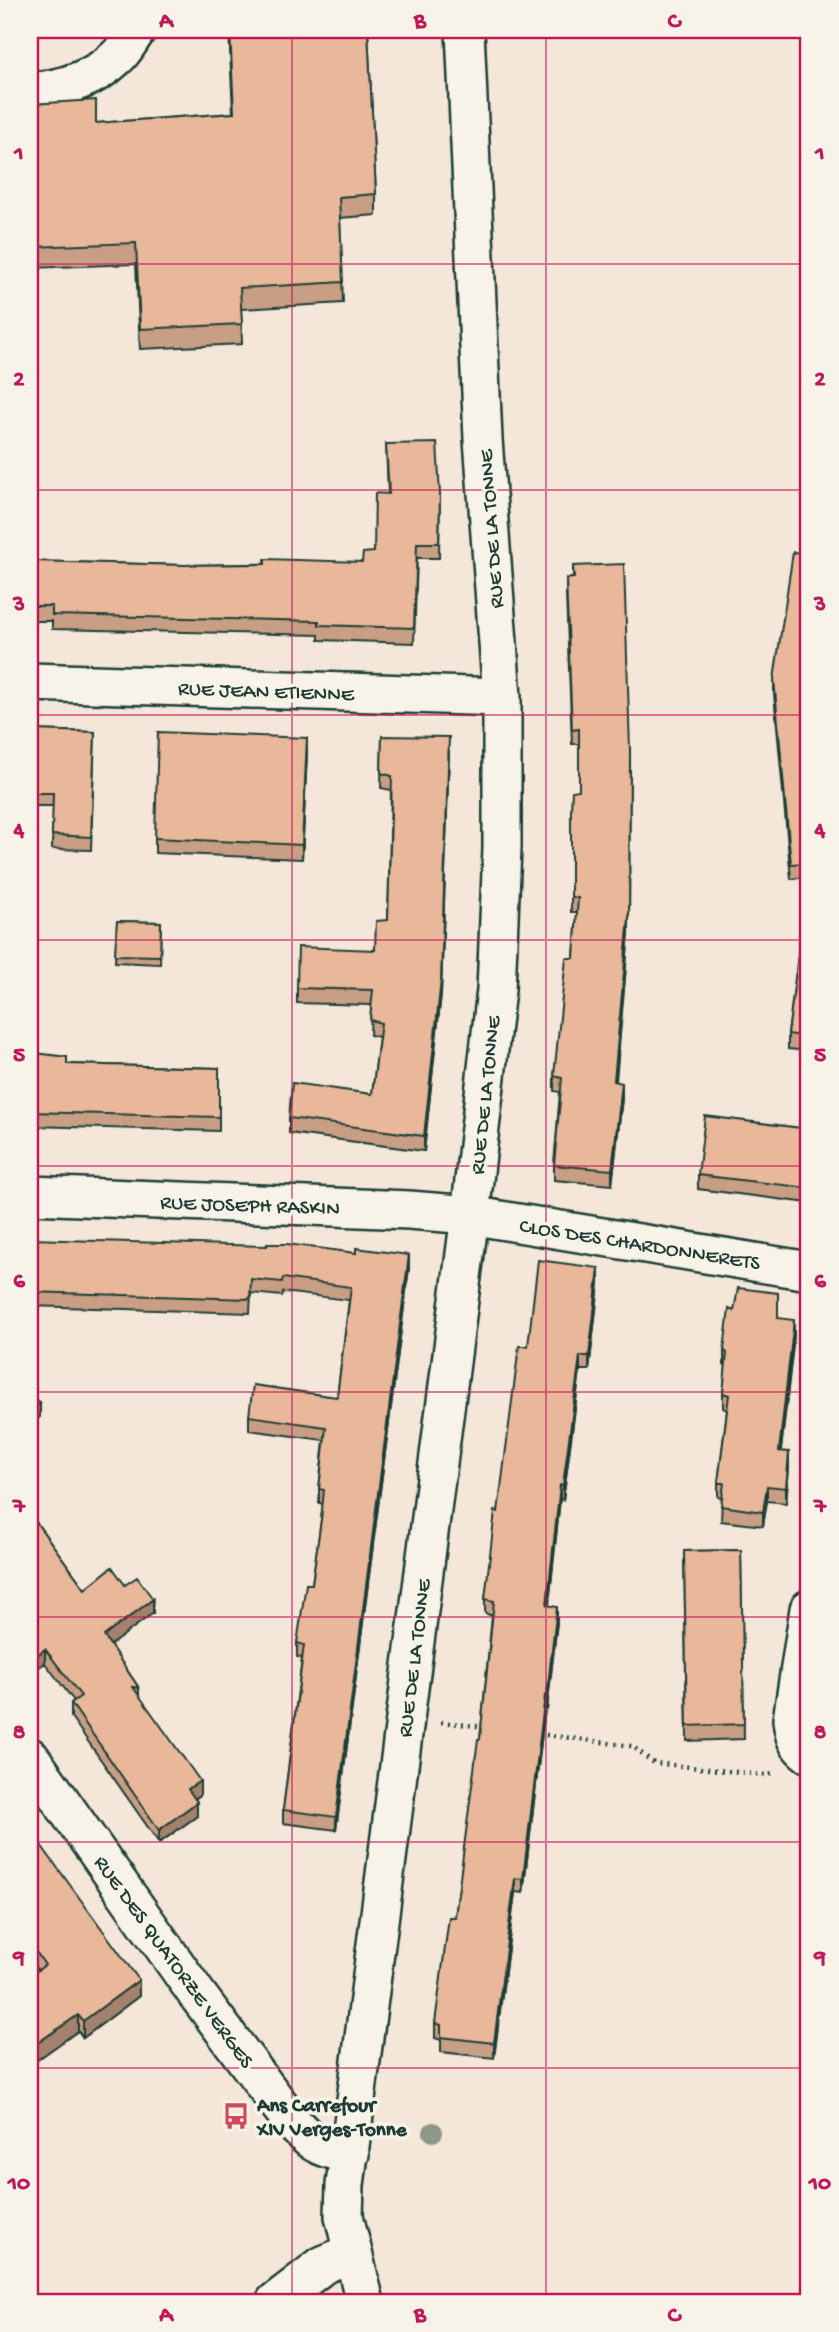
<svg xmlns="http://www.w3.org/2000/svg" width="839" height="2332" font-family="'Gochi Hand',sans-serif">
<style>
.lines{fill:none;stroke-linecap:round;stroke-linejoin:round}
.minor-casing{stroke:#1f3d34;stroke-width:42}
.path{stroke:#1f3d34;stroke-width:4.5;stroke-dasharray:2 5;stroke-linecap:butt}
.minor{stroke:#f7f3e8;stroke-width:37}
.tree{fill:#8c9888}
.wall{fill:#c89e85;stroke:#1f3d34;stroke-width:2}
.shaded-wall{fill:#a3816c;stroke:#1f3d34;stroke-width:2}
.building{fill:#e9b89b;stroke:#1f3d34;stroke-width:2}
.grid{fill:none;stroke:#c2185b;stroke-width:2;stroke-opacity:0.55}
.labels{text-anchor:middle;stroke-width:7;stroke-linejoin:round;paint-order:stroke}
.street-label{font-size:21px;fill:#1f3d34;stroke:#f7f3e8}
.poi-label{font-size:21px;font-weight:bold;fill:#1f3d34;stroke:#f7f3e8;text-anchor:start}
.neatline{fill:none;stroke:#c2185b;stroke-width:2.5}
.grid-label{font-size:23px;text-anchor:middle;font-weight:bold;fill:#c2185b}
</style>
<rect width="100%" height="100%" fill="#f4e7d9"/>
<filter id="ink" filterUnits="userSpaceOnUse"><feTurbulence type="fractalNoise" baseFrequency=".0143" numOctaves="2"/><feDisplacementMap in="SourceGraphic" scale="14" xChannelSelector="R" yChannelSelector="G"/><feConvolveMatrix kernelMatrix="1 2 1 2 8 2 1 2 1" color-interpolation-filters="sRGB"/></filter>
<g filter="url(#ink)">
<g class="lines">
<defs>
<path id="minor" d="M 30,92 C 62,89 93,80 117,57 C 125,50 130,39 137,30
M 30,682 L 502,697
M 30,1195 L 409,1210 L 470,1215 L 809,1271
M 809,1609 L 792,1720 C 794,1736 796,1745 809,1754
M 30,1757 L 196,1993 L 289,2118 C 309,2142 319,2149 350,2154
M 275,2302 L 323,2265 L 351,2253
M 365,2302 L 344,2216 L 345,2185 L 470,1215 L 496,990 L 502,848 L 502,697 L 483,439 L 465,30"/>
</defs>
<use href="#minor" class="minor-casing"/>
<path class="path" d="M 441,1722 L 485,1727
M 539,1734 L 632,1746 L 654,1763 L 765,1775 L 775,1774"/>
<use href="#minor" class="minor"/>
</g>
<circle class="tree" cx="433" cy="2132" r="10"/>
<path class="wall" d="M 229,30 L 368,30 L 376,194 L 376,215 L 340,218 L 343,303 L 241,309 L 242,344 L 140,349 L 136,264 L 30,268 L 30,104 L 96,123 L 233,113 Z
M 386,444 L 440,494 L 439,558 L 417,558 L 414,643 L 319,640 L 319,635 L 52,629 L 52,621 L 30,621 L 30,561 L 184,565 L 362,562 L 374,552 L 388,494 Z
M 809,554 L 809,1051 L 788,1049 L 788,1034 L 808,877 L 791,879 L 774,694 L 774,679 Z
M 573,566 L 629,932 L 616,1081 L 622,1098 L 612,1185 L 554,1180 L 554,1165 L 560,1092 L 554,1091 L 554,1076 L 574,958 L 577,912 L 571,912 L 571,810 L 579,790 L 579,744 L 572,744 L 566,594 L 566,579 L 573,578 Z
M 30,730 L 95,732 L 91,850 L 52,849 L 53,806 L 30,806 Z
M 382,736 L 449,751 L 441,994 L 424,1151 L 289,1133 L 289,1118 L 372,1094 L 379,1037 L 370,1035 L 371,1005 L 297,1003 L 297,988 L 375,950 L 388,920 L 391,790 L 381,788 Z
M 307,752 L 302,859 L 155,853 L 155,838 Z
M 117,921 L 161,922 L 160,964 L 115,962 Z
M 30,1061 L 67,1064 L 219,1068 L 219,1131 L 30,1126 Z
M 809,1129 L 809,1203 L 698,1189 L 698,1175 Z
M 30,1239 L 409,1268 L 336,1830 L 283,1823 L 283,1810 L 302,1658 L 297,1657 L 297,1643 L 312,1584 L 321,1520 L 323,1504 L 319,1503 L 319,1489 L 324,1440 L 249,1430 L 249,1416 L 337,1397 L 349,1300 L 283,1292 L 282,1296 L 251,1293 L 250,1313 L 30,1306 Z
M 599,1283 L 589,1370 L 580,1370 L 563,1500 L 560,1499 L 549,1605 L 557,1622 L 552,1665 L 547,1710 L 545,1709 L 523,1893 L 515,1892 L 494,2058 L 441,2052 L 441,2040 L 435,2038 L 435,2023 L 455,1917 L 480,1739 L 492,1616 L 485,1613 L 485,1599 L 498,1512 L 528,1346 Z
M 734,1311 L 778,1318 L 794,1335 L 781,1451 L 789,1467 L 786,1503 L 767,1501 L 763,1526 L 721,1521 L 722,1498 L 718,1497 L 718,1483 L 727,1410 L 723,1408 L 723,1393 L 726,1366 L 724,1365 L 724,1350 Z
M 30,1514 L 85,1589 L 125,1585 L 153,1613 L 110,1645 L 139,1688 L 139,1697 L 200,1795 L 195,1799 L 197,1816 L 159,1843 L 71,1717 L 71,1703 L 74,1701 L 45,1663 L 36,1669 L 30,1661 Z
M 741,1550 L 744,1739 L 687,1741 L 684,1551 Z
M 30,1830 L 139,1996 L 83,2038 L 30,1959 Z"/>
<path class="shaded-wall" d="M 307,738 L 307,752 L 302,859 L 302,845 Z
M 630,750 L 629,932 L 614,1096 L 614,1081 Z
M 449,751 L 441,994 L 424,1151 L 424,1136 Z
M 622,1083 L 622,1098 L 612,1185 L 612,1170 Z
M 409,1255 L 409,1268 L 336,1830 L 336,1817 Z
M 599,1268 L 599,1283 L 589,1370 L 589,1356 Z
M 794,1320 L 794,1335 L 779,1465 L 779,1451 Z
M 580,1356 L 580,1370 L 563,1500 L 563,1485 Z
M 40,1403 L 40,1417 L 30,1424 L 30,1410 Z
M 789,1452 L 789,1467 L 786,1503 L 786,1488 Z
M 560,1485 L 560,1499 L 547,1620 L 547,1605 Z
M 767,1486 L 767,1501 L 763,1526 L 763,1512 Z
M 153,1599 L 153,1613 L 104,1650 L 104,1636 Z
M 557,1607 L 557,1622 L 547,1710 L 547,1695 Z
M 45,1649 L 45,1663 L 36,1669 L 36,1656 Z
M 545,1695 L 545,1709 L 523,1893 L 523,1879 Z
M 200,1781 L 200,1795 L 188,1803 L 188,1789 Z
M 197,1802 L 197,1816 L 159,1843 L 159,1830 Z
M 515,1878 L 515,1892 L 494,2058 L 494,2043 Z
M 139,1980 L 139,1996 L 83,2038 L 83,2021 Z
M 78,2015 L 78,2031 L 30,2065 L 30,2048 Z"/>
<path class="building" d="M 230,30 L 368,30 L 376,194 L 339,197 L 343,282 L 240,288 L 242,324 L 140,329 L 136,243 L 30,247 L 30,104 L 96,100 L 96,123 L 234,113 Z
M 437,443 L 440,494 L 439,543 L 417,543 L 414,628 L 319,625 L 319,621 L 52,615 L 52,606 L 30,606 L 30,561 L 184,565 L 265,564 L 265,559 L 362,562 L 363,553 L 374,552 L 375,493 L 389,494 L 386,444 Z
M 793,552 L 809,554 L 809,863 L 791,864 L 774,679 Z
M 624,564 L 630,750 L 629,917 L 614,1081 L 622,1083 L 612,1170 L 554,1165 L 562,1078 L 554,1076 L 566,958 L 574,958 L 578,898 L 571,897 L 571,810 L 572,791 L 579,790 L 579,729 L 572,730 L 566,579 L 574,578 L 573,566 Z
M 30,730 L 95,732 L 91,837 L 52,835 L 53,793 L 30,793 Z
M 158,732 L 307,738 L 302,845 L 155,838 Z
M 382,736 L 449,737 L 441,980 L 424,1136 L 289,1118 L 292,1083 L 372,1094 L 381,1023 L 370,1020 L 373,990 L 297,988 L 298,947 L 375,950 L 376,921 L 388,920 L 392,776 L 381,773 Z
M 809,870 L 809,1037 L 788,1034 Z
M 117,921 L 161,922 L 160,956 L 115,955 Z
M 35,1053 L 67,1057 L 67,1064 L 219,1068 L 219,1117 L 30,1112 L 30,1061 L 34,1061 Z
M 705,1116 L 809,1129 L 809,1188 L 698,1175 Z
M 30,1239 L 267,1246 L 267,1244 L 287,1244 L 356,1253 L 356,1248 L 409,1255 L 336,1817 L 283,1810 L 304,1645 L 297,1643 L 306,1584 L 312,1584 L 321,1520 L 324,1490 L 319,1489 L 326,1427 L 249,1416 L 253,1385 L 337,1397 L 351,1287 L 283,1278 L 282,1282 L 251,1279 L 250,1299 L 30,1292 Z
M 538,1260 L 599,1268 L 589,1356 L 580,1356 L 563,1485 L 560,1485 L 547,1605 L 557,1607 L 552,1650 L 547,1695 L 545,1695 L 523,1879 L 515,1878 L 494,2043 L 441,2037 L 441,2025 L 435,2023 L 449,1917 L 455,1917 L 478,1739 L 480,1739 L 494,1601 L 485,1599 L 495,1511 L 498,1512 L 519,1346 L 528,1346 Z
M 738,1288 L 778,1293 L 778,1318 L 794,1320 L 779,1451 L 789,1452 L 786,1488 L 767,1486 L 763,1512 L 721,1506 L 724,1483 L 718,1483 L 729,1395 L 723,1393 L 727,1353 L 724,1350 L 729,1309 L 734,1311 Z
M 30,1398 L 40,1403 L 30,1410 Z
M 30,1514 L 85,1589 L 112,1567 L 125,1585 L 137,1577 L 153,1599 L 104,1636 L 139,1688 L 133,1687 L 200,1781 L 188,1789 L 197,1802 L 159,1830 L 71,1703 L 81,1696 L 45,1649 L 36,1656 L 30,1648 Z
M 741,1550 L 744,1724 L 687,1726 L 684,1551 Z
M 30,1830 L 139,1980 L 83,2021 L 78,2015 L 30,2048 L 30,1976 L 45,1965 L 30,1943 Z"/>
</g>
<path class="grid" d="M 292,30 L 292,2302M 546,30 L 546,2302M 30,264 L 809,264M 30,490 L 809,490M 30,715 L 809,715M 30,940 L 809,940M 30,1166 L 809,1166M 30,1392 L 809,1392M 30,1617 L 809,1617M 30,1842 L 809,1842M 30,2068 L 809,2068"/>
<defs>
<symbol id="bus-bare" viewBox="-9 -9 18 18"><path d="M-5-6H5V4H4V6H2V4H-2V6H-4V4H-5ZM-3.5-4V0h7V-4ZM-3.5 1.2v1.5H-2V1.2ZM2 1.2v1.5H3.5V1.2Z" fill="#d1495b" stroke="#f7f3e8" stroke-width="2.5" paint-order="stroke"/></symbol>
</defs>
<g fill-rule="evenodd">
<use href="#bus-bare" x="217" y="2097" width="38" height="38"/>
</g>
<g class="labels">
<g class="street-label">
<text transform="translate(490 529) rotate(-94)" y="7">RUE DE LA TONNE</text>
<text transform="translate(266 690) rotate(2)" y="7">RUE JEAN ETIENNE</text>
<text transform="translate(484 1095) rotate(-84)" y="7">RUE DE LA TONNE</text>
<text transform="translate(250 1204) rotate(2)" y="7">RUE JOSEPH RASKIN</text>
<text transform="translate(640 1243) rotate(9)" y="7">CLOS DES CHARDONNERETS</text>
<text transform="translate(413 1658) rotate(-83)" y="7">RUE DE LA TONNE</text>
<text transform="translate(175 1961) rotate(54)" y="7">RUE DES QUATORZE VERGES</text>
</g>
<g class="poi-label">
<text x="257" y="2111">Ans Carrefour<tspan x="257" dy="24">XIV Verges-Tonne</tspan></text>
</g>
</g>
<rect width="839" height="2332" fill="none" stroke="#f7f3e8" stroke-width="77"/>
<rect x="38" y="38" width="762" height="2256" class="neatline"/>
<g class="grid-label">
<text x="166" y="27">A</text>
<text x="420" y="27">B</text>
<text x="674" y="27">C</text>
<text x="19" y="159">1</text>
<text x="820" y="159">1</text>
<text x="19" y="385">2</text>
<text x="820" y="385">2</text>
<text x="19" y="610">3</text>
<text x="820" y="610">3</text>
<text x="19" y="836">4</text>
<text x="820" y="836">4</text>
<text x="19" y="1061">5</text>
<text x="820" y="1061">5</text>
<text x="19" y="1287">6</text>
<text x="820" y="1287">6</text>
<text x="19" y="1512">7</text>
<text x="820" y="1512">7</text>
<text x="19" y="1738">8</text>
<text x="820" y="1738">8</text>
<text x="19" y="1963">9</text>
<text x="820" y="1963">9</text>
<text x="19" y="2189">10</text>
<text x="820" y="2189">10</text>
<text x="166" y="2321">A</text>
<text x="420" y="2321">B</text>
<text x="674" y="2321">C</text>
</g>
</svg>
